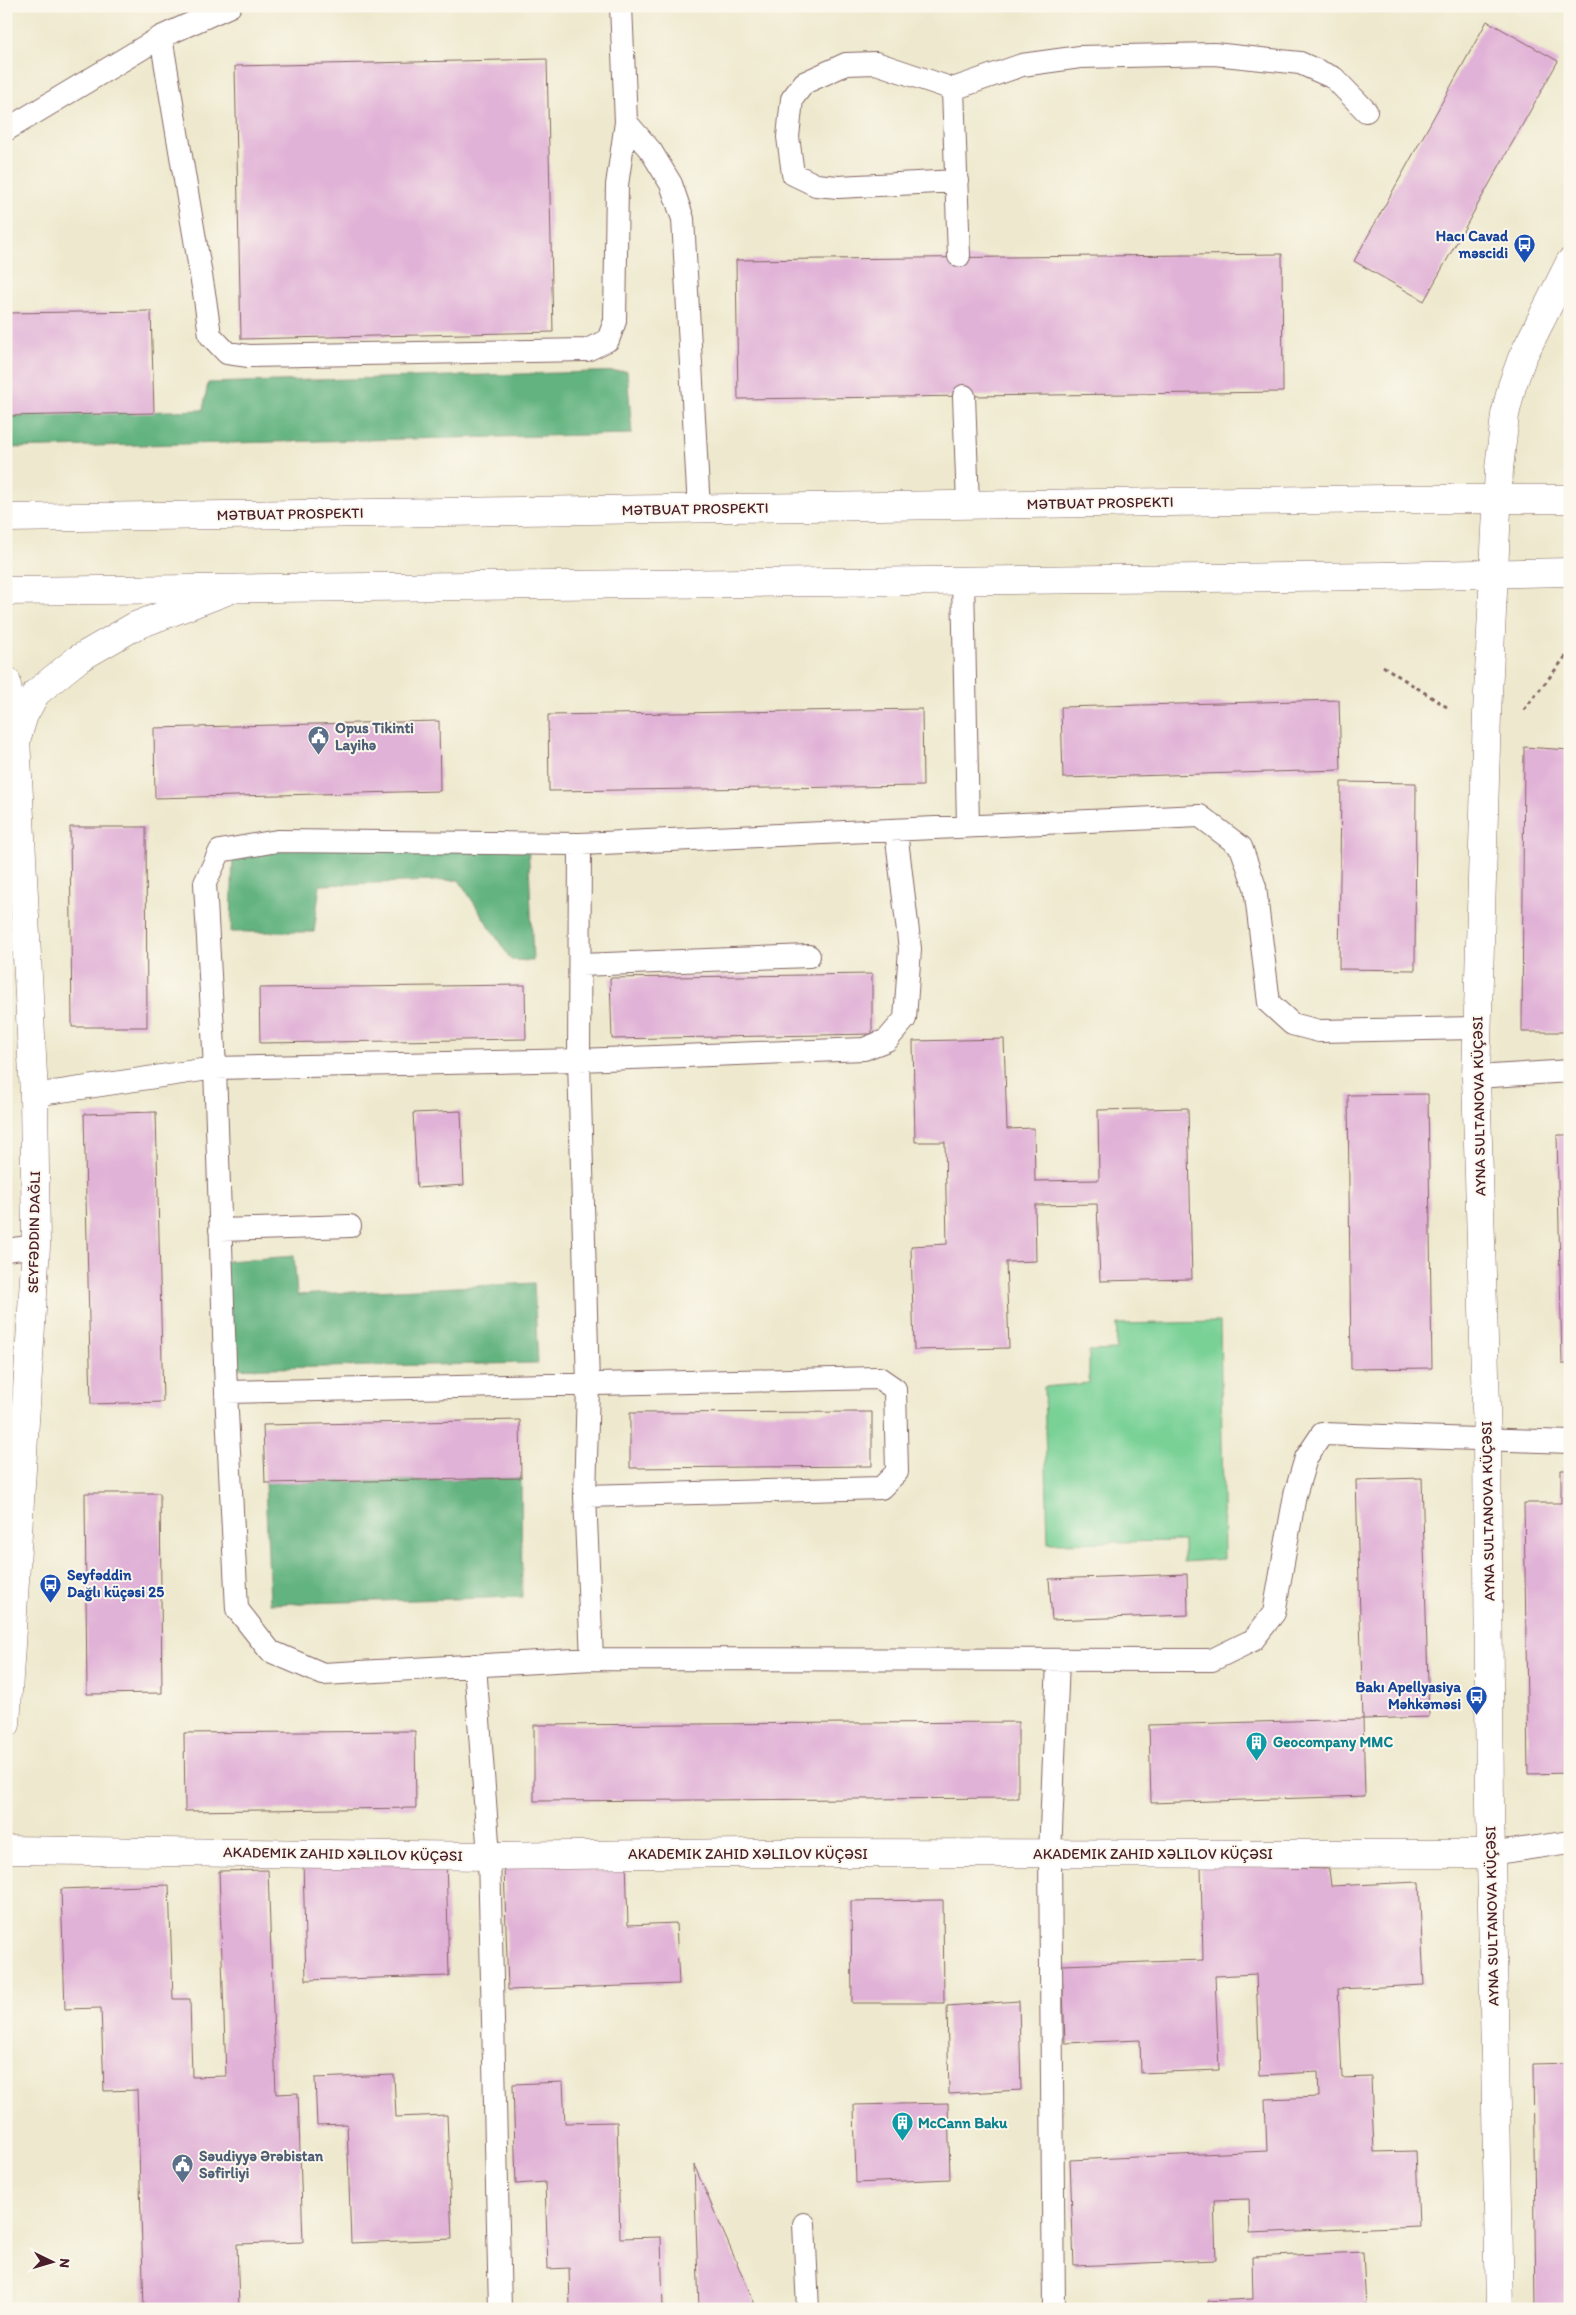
<svg xmlns="http://www.w3.org/2000/svg" width="1576" height="2315" font-family="Itim,sans-serif">
<style>
.green{fill:#79d196;stroke:#627860}
.forest{fill:#62b37f;stroke:#566955}
.building{fill:#e1b2d7}
.lines{fill:none;stroke-linecap:round;stroke-linejoin:round}
.service-casing{stroke:#836664;stroke-width:24}
.minor-casing{stroke:#836664;stroke-width:29}
.tertiary-casing{stroke:#836664;stroke-width:29}
.secondary-casing{stroke:#836664;stroke-width:29}
.primary-casing{stroke:#836664;stroke-width:29}
.path{stroke:#836664;stroke-width:3;stroke-dasharray:4 4;stroke-linecap:butt}
.service{stroke:#fff;stroke-width:22}
.minor{stroke:#fff;stroke-width:28}
.tertiary{stroke:#fff;stroke-width:28}
.secondary{stroke:#fff;stroke-width:28}
.primary{stroke:#fff;stroke-width:28}
.labels{text-anchor:middle;stroke-width:4;stroke-linejoin:round;paint-order:stroke}
.transit-label{font-size:15px;font-weight:bold;fill:#164399;stroke:#fbf7ec;text-anchor:end}
.street-label{font-size:15px;fill:#4a1f2b;stroke:#fbf7ec}
.service-label{font-size:15px;font-weight:bold;fill:#4e5e75;stroke:#fbf7ec;text-anchor:start}
.culture-label{font-size:15px;font-weight:bold;fill:#0d838f;stroke:#fbf7ec;text-anchor:start}
</style>
<rect width="100%" height="100%" fill="#fbf7ec"/>
<filter id="ink" filterUnits="userSpaceOnUse"><feTurbulence type="fractalNoise" baseFrequency=".02" numOctaves="2"/><feDisplacementMap in="SourceGraphic" scale="10" xChannelSelector="R" yChannelSelector="G"/><feConvolveMatrix kernelMatrix="1 2 1 2 8 2 1 2 1" color-interpolation-filters="sRGB"/></filter>
<filter id="wash" filterUnits="userSpaceOnUse"><feTurbulence type="fractalNoise" baseFrequency=".0096" numOctaves="4" result="noise"/><feDisplacementMap in="SourceGraphic" scale="20" xChannelSelector="R" yChannelSelector="G"/><feGaussianBlur stdDeviation="1.12" result="paint"/><feColorMatrix in="noise" values="0 0 0 0 0 0 0 0 0 0 0 0 0 0 0 0 0 1.4 0 .05"/><feComposite in="paint" operator="in"/></filter>
<g filter="url(#wash)">
<rect width="100%" height="100%" fill="#eee9ce"/>
<path class="green" d="M 1220,1322 L 1224,1559 L 1184,1562 L 1184,1541 L 1048,1543 L 1044,1387 L 1089,1383 L 1089,1351 L 1116,1350 L 1117,1324 Z"/>
<path class="forest" d="M 627,371 L 632,434 L 6,448 L 6,416 L 203,410 L 208,383 Z
M 528,839 L 533,961 L 511,960 L 459,880 L 320,885 L 314,932 L 231,932 L 233,847 Z
M 294,1256 L 297,1295 L 534,1283 L 538,1363 L 217,1369 L 213,1262 Z
M 521,1478 L 522,1597 L 270,1604 L 265,1483 Z"/>
<g id="blocks">
<path class="building" d="M 1487,21 L 1558,61 L 1424,301 L 1354,261 Z
M 547,59 L 553,332 L 241,339 L 235,66 Z
M 1282,254 L 1283,392 L 738,399 L 736,260 Z
M 151,311 L 154,413 L 6,416 L 6,313 Z
M 1339,700 L 1341,770 L 1063,778 L 1061,707 Z
M 922,709 L 923,786 L 549,791 L 548,715 Z
M 439,721 L 440,791 L 155,798 L 154,728 Z
M 1524,747 L 1570,750 L 1570,1032 L 1522,1032 Z
M 1341,782 L 1416,783 L 1415,970 L 1339,969 Z
M 70,827 L 146,827 L 147,1027 L 72,1027 Z
M 872,974 L 872,1034 L 612,1039 L 610,978 Z
M 525,985 L 526,1039 L 260,1043 L 259,988 Z
M 1004,1039 L 1007,1129 L 1034,1128 L 1035,1181 L 1099,1180 L 1098,1110 L 1188,1108 L 1192,1279 L 1100,1281 L 1097,1204 L 1035,1205 L 1036,1261 L 1006,1262 L 1009,1348 L 914,1350 L 911,1246 L 947,1244 L 945,1142 L 915,1142 L 913,1041 Z
M 1428,1094 L 1432,1368 L 1351,1369 L 1348,1095 Z
M 461,1111 L 464,1185 L 417,1188 L 413,1113 Z
M 156,1112 L 163,1402 L 91,1404 L 84,1114 Z
M 1557,1135 L 1570,1135 L 1570,1364 L 1562,1364 Z
M 872,1412 L 872,1466 L 630,1468 L 630,1413 Z
M 520,1420 L 521,1478 L 265,1483 L 263,1425 Z
M 1561,1470 L 1570,1470 L 1570,1773 L 1528,1774 L 1524,1503 L 1561,1503 Z
M 1422,1478 L 1429,1717 L 1363,1719 L 1365,1796 L 1151,1803 L 1149,1725 L 1363,1719 L 1356,1480 Z
M 85,1493 L 160,1493 L 162,1693 L 87,1694 Z
M 1187,1574 L 1188,1615 L 1052,1620 L 1049,1579 Z
M 1018,1722 L 1018,1798 L 534,1801 L 534,1725 Z
M 415,1731 L 416,1808 L 185,1811 L 184,1733 Z
M 446,1857 L 449,1976 L 306,1980 L 303,1861 Z
M 626,1861 L 628,1925 L 676,1923 L 679,1984 L 508,1990 L 504,1866 Z
M 1201,1866 L 1329,1869 L 1331,1886 L 1419,1882 L 1424,1985 L 1338,1989 L 1342,2078 L 1371,2077 L 1374,2152 L 1416,2151 L 1419,2226 L 1250,2233 L 1249,2199 L 1214,2200 L 1216,2260 L 1074,2266 L 1070,2160 L 1267,2151 L 1265,2099 L 1319,2097 L 1318,2072 L 1260,2075 L 1256,1974 L 1215,1976 L 1219,2070 L 1141,2073 L 1140,2040 L 1065,2043 L 1062,1965 L 1203,1960 Z
M 268,1870 L 276,2094 L 298,2093 L 303,2242 L 237,2244 L 239,2309 L 144,2309 L 137,2090 L 104,2091 L 101,2008 L 65,2009 L 61,1889 L 169,1885 L 173,1999 L 190,1999 L 192,2077 L 226,2076 L 219,1871 Z
M 943,1900 L 944,2003 L 852,2003 L 851,1901 Z
M 1019,2001 L 1021,2090 L 949,2094 L 947,2006 Z
M 1570,2063 L 1570,2309 L 1536,2309 L 1533,2064 Z
M 394,2075 L 396,2117 L 447,2115 L 452,2239 L 351,2243 L 347,2124 L 317,2125 L 315,2078 Z
M 563,2082 L 565,2123 L 617,2122 L 620,2238 L 661,2237 L 663,2309 L 570,2309 L 569,2268 L 548,2269 L 545,2182 L 516,2184 L 513,2084 Z
M 948,2103 L 950,2179 L 856,2183 L 854,2105 Z
M 694,2165 L 757,2309 L 699,2309 Z
M 1363,2252 L 1366,2309 L 1208,2309 L 1208,2301 L 1253,2299 L 1252,2257 Z
M 1419,2306 L 1419,2309 L 1400,2309 L 1400,2307 Z"/>
</g>
</g>
<g filter="url(#ink)">
<use href="#blocks" fill-opacity="0" stroke="#836664" stroke-width="1"/>
<g class="lines">
<defs>
<path id="service" d="M 621,6 L 626,122 L 651,151 L 671,184 L 683,219 L 699,509
M 161,37 L 205,299 L 210,335 L 227,353 L 249,356 L 587,350 L 608,340 L 615,321 L 617,185 L 626,122
M 953,89 L 959,256
M 6,130 L 161,37 L 230,6
M 957,181 L 838,187 L 816,185 L 793,174 L 788,137 L 792,99 L 804,83 L 846,64 L 876,63 L 953,89 L 1022,65 L 1080,57 L 1214,54 L 1300,63 L 1334,78 L 1366,111
M 964,396 L 968,505
M 963,580 L 968,826
M 580,844 L 579,1060 L 588,1385 L 585,1496 L 592,1659
M 581,965 L 809,956
M 1476,1028 L 1319,1031 L 1292,1024 L 1269,1003 L 1255,887 L 1241,847 L 1200,816 L 580,844 L 277,841 L 220,851 L 205,883 L 215,1068 L 226,1392 L 237,1609 L 270,1651 L 323,1674 L 592,1659 L 1212,1660 L 1253,1640 L 1274,1613 L 1295,1495 L 1306,1458 L 1322,1434 L 1570,1442
M 1476,1077 L 1570,1071
M 34,1095 L 215,1068 L 579,1060 L 864,1049 L 887,1040 L 905,1019 L 910,949 L 896,831
M 220,1230 L 350,1226
M 6,1250 L 36,1246
M 226,1392 L 879,1378 L 895,1389 L 897,1472 L 881,1488 L 585,1496
M 475,1665 L 489,1856 L 500,2309
M 1490,1854 L 1570,1842
M 804,2224 L 808,2309
M 1054,2309 L 1050,1854 L 1058,1661"/>
<path id="minor" d="M 6,1850 L 489,1856 L 747,1853 L 1490,1854"/>
<path id="tertiary" d="M 6,680 L 16,738 L 34,1095 L 36,1246 L 6,1724
M 17,737 L 24,715 L 36,693 L 78,659 L 135,626 L 232,589"/>
<path id="secondary" d="M 1500,2309 L 1490,1806 L 1487,1439 L 1476,1077 L 1487,714 L 1499,469 L 1505,415 L 1512,386 L 1522,358 L 1570,262"/>
<path id="primary" d="M 6,518 L 1384,499 L 1570,499
M 6,591 L 1384,576 L 1570,572"/>
</defs>
<use href="#service" class="service-casing"/>
<use href="#minor" class="minor-casing"/>
<use href="#tertiary" class="tertiary-casing"/>
<use href="#secondary" class="secondary-casing"/>
<use href="#primary" class="primary-casing"/>
<path class="path" d="M 1383,666 L 1450,709
M 1524,710 L 1570,651"/>
<use href="#service" class="service"/>
<use href="#minor" class="minor"/>
<use href="#tertiary" class="tertiary"/>
<use href="#secondary" class="secondary"/>
<use href="#primary" class="primary"/>
</g>
</g>
<defs>
<symbol id="bus-pin" viewBox="-11 -11 22 30"><path d="M0 17L-7.5 6A9.5 9.5 0 1 1 7.5 6Z" fill="#1a4fb4" stroke="#fbf7ec"/><path d="M-5-6H5V4H4V6H2V4H-2V6H-4V4H-5ZM-3.5-4V0h7V-4ZM-3.5 1.2v1.5H-2V1.2ZM2 1.2v1.5H3.5V1.2Z" fill="#fff"/></symbol>
<symbol id="civic-pin" viewBox="-11 -11 22 30"><path d="M0 17L-7.5 6A9.5 9.5 0 1 1 7.5 6Z" fill="#5c6f8a" stroke="#fbf7ec"/><path d="M-.6-6.5H3V-4.5H.6V-3L4-1V1h2V6H-6V1h2V-1L-.6-3ZM-1.2 2.5V6h2.4V2.5Z" fill="#fff"/></symbol>
<symbol id="building-pin" viewBox="-11 -11 22 30"><path d="M0 17L-7.5 6A9.5 9.5 0 1 1 7.5 6Z" fill="#0f9aa8" stroke="#fbf7ec"/><path d="M-4-6H4V6H1V3H-1V6H-4ZM-2.5-4.3h1.7v1.8h-1.7ZM.8-4.3h1.7v1.8H.8ZM-2.5-1h1.7V.8h-1.7ZM.8-1h1.7V.8H.8Z" fill="#fff"/></symbol>
</defs>
<g fill-rule="evenodd">
<use href="#bus-pin" x="1512" y="232" width="25" height="34"/>
<use href="#civic-pin" x="306" y="724" width="25" height="34"/>
<use href="#bus-pin" x="38" y="1572" width="25" height="34"/>
<use href="#bus-pin" x="1464" y="1684" width="25" height="34"/>
<use href="#building-pin" x="1244" y="1730" width="25" height="34"/>
<use href="#building-pin" x="890" y="2110" width="25" height="34"/>
<use href="#civic-pin" x="170" y="2152" width="25" height="34"/>
</g>
<g class="labels">
<g class="transit-label">
<text x="1508" y="241">Hacı Cavad<tspan x="1508" dy="17">məscidi</tspan></text>
<text x="67" y="1580" text-anchor="start">Seyfəddin<tspan x="67" dy="17">Dağlı küçəsi 25</tspan></text>
<text x="1461" y="1692">Bakı Apellyasiya<tspan x="1461" dy="17">Məhkəməsi</tspan></text>
</g>
<g class="street-label">
<text transform="translate(1100 503) rotate(-1)" y="5">MƏTBUAT PROSPEKTI</text>
<text transform="translate(695 509) rotate(-1)" y="5">MƏTBUAT PROSPEKTI</text>
<text transform="translate(290 514) rotate(-1)" y="5">MƏTBUAT PROSPEKTI</text>
<text transform="translate(1479 1106) rotate(-91)" y="5">AYNA SULTANOVA KÜÇƏSI</text>
<text transform="translate(34 1232) rotate(-89)" y="5">SEYFƏDDIN DAĞLI</text>
<text transform="translate(1488 1511) rotate(-91)" y="5">AYNA SULTANOVA KÜÇƏSI</text>
<text transform="translate(343 1854) rotate(1)" y="5">AKADEMIK ZAHID XƏLILOV KÜÇƏSI</text>
<text x="748" y="1859">AKADEMIK ZAHID XƏLILOV KÜÇƏSI</text>
<text x="1153" y="1859">AKADEMIK ZAHID XƏLILOV KÜÇƏSI</text>
<text transform="translate(1492 1916) rotate(-91)" y="5">AYNA SULTANOVA KÜÇƏSI</text>
</g>
<g class="service-label">
<text x="335" y="733">Opus Tikinti<tspan x="335" dy="17">Layihə</tspan></text>
<text x="199" y="2161">Səudiyyə Ərəbistan<tspan x="199" dy="17">Səfirliyi</tspan></text>
</g>
<g class="culture-label">
<text x="1273" y="1747">Geocompany MMC</text>
<text x="918" y="2128">McCann Baku</text>
</g>
</g>
<rect width="1576" height="2315" fill="none" stroke="#fbf7ec" stroke-width="25"/>
<g transform="translate(52 2262) rotate(95)" stroke="#fbf7ec" stroke-width="4" paint-order="stroke">
<path d="M0-4L9 19L0 12L-9 19Z" fill="#4a1f2b"/>
<text y="-8" font-size="14" font-weight="bold" text-anchor="middle" fill="#4a1f2b">N</text>
</g>
</svg>
